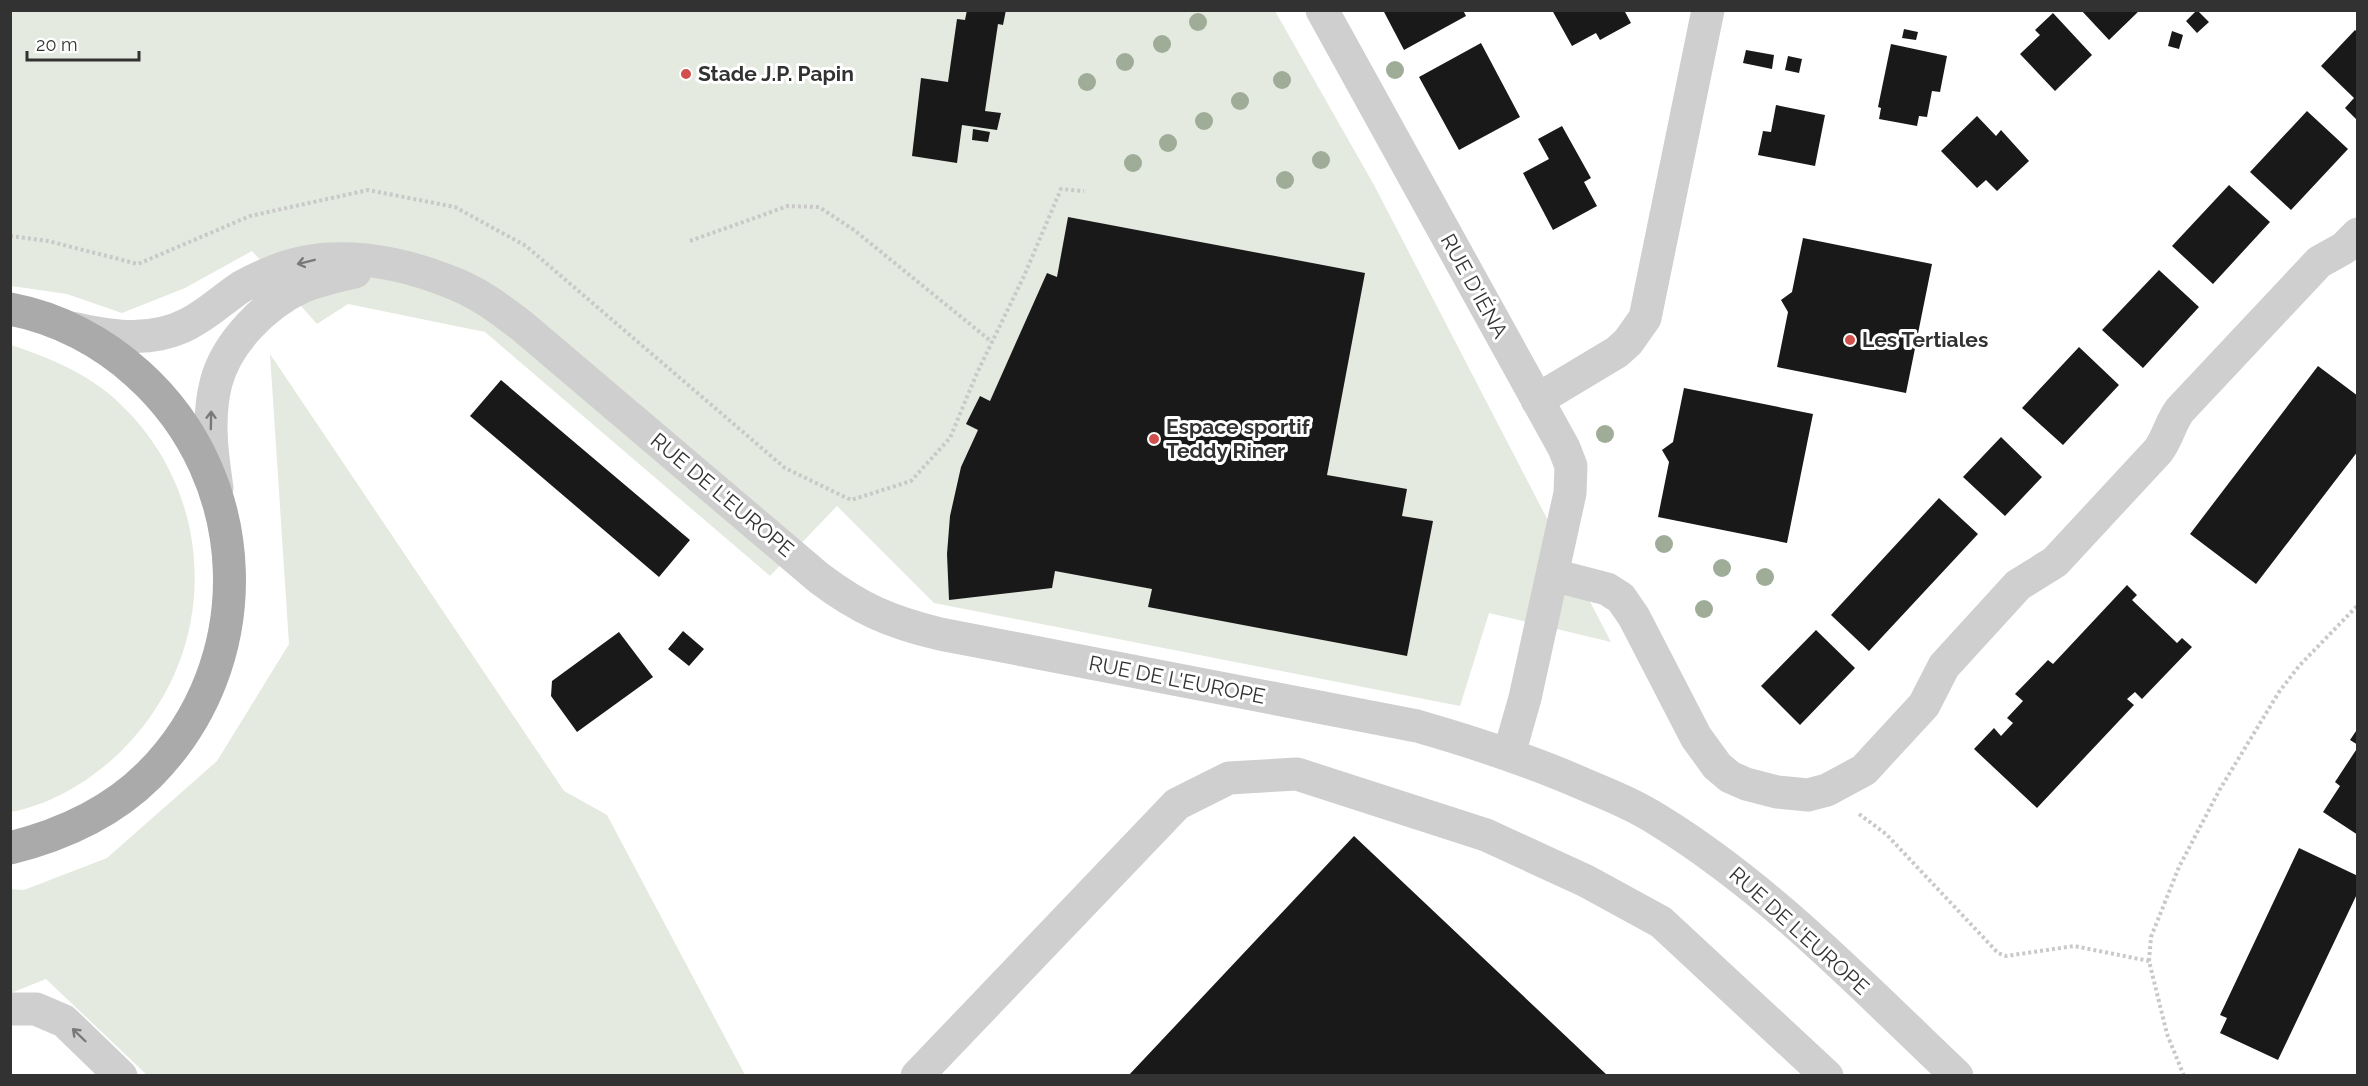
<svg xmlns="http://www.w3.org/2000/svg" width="2368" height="1086" font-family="Raleway,sans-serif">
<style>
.green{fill:#e4eadf}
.building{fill:#191919}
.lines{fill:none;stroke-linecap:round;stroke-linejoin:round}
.path{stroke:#c9c9c9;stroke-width:4;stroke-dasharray:3 3;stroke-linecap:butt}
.minor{stroke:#cfcfcf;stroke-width:33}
.major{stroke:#aaa;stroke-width:33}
.tree{fill:#9fac98}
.oneway{stroke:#797979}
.poi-dot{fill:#d1504b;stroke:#fff;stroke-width:2}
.labels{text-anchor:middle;stroke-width:6;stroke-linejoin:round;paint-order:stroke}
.poi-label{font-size:21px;font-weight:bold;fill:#323232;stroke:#fff;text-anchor:start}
.street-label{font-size:21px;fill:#323232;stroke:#fff}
</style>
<rect width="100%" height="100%" fill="#fff"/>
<path class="green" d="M 11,11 L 1275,11 L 1374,185 L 1611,642 L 1489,613 L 1460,706 L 934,603 L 837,506 L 770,576 L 485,332 L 348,304 L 317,324 L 252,251 L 185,288 L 122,313 L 67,294 L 11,286 Z
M 11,345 C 45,356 79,370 108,393 C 216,483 224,644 127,745 C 97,777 54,804 11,812 Z
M 270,354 L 564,791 L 607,815 L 745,1075 L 147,1075 L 46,979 L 11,993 L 10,889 L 24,890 L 107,858 L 217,761 L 289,644 Z"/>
<path class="building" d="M 967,10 L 1006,10 L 1003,25 L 998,24 L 985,111 L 1001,113 L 997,130 L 962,125 L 957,163 L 912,156 L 921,78 L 948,82 L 957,19 L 965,20 Z
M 1383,10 L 1463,10 L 1466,16 L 1404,50 Z
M 1552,10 L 1624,10 L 1631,23 L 1600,40 L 1596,33 L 1572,46 Z
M 2081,10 L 2140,10 L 2109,40 Z
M 2197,10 L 2209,22 L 2197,33 L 2186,21 Z
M 2053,13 L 2092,55 L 2055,91 L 2020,54 L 2040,35 L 2035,30 Z
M 1904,29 L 1918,32 L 1916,40 L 1902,38 Z
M 2355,30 L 2358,32 L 2358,121 L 2345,108 L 2354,98 L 2321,66 Z
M 2172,31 L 2183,35 L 2179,49 L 2168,46 Z
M 1481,43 L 1520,117 L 1459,150 L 1419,77 Z
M 1891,44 L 1947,56 L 1940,92 L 1932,91 L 1927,117 L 1919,116 L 1917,126 L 1879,119 L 1881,108 L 1878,107 Z
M 1746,50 L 1774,55 L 1772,69 L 1743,63 Z
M 1788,56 L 1802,59 L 1799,73 L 1785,70 Z
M 1776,105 L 1825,115 L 1815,166 L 1758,155 L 1763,131 L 1771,132 Z
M 2307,111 L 2348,149 L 2291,210 L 2250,172 Z
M 1977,116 L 1996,136 L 2001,130 L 2029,161 L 1997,191 L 1986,180 L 1977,188 L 1941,151 Z
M 1562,126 L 1591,178 L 1584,182 L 1597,206 L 1553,230 L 1523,173 L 1549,159 L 1538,139 Z
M 973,129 L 990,132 L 988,142 L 972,140 Z
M 2229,185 L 2270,222 L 2213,284 L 2172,246 Z
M 1068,217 L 1365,273 L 1327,475 L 1407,489 L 1402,516 L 1433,521 L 1407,656 L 1148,607 L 1152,589 L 1055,571 L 1052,588 L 949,600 L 947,554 L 950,516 L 961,467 L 978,430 L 966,424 L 980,396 L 990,401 L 1047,273 L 1057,277 Z
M 1803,238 L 1932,264 L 1906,393 L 1777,367 L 1788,312 L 1781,300 L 1792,292 Z
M 2159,270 L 2199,307 L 2143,368 L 2102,330 Z
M 2079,347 L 2119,385 L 2063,445 L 2022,408 Z
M 2318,366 L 2358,396 L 2358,451 L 2256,584 L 2190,534 Z
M 501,380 L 690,540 L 659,577 L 470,416 Z
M 1684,388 L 1813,414 L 1787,543 L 1658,517 L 1669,462 L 1662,450 L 1673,442 Z
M 2001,437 L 2042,477 L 2005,516 L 1963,477 Z
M 1939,498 L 1978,534 L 1869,651 L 1831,615 Z
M 2127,585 L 2137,595 L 2132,600 L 2177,643 L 2182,638 L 2192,647 L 2142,699 L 2135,692 L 2127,699 L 2134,705 L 2037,808 L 1974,749 L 1994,728 L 2001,736 L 2013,723 L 2007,718 L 2023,701 L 2015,694 L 2048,660 L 2053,664 Z
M 1816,630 L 1855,668 L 1800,725 L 1761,686 Z
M 683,631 L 704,649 L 689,666 L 668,649 Z
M 619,632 L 653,677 L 577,732 L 551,696 L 552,681 Z
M 2358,728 L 2358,745 L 2350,740 Z
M 2358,747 L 2358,835 L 2323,812 L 2340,786 L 2335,782 Z
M 1354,836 L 1608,1076 L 1128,1076 Z
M 2299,848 L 2358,876 L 2358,892 L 2278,1060 L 2220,1033 L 2227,1018 L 2220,1015 Z"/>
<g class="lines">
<path class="path" d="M 10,236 L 48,241 L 138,264 L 250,216 L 368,190 L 455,207 L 526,246 L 785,468 L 851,500 L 911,481 L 950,438 L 977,373 L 1024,276 L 1061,189 L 1084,191
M 690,241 L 788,206 L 819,207 L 854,230 L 992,342
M 1859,814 L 1886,834 L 1998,953 L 2006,956 L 2074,946 L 2149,961 L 2167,1034 L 2184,1076
M 2149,961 L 2151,937 L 2179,867 L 2220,789 L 2279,692 L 2299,666 L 2358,605"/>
<path class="minor" d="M 1322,10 L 1564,448 L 1571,466 L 1570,493 L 1525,698 L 1509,754
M 72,328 C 112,337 151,343 188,324 C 208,314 223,299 241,287 C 250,282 260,277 270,273 C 329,246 402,261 460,286 C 483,296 502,311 522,326 L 819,578 C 860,609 890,622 940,634 L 1417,726 C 1476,743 1532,761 1588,786 C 1612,796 1636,806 1658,820 C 1770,889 1861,985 1957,1076
M 1537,400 L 1617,352 L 1628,342 L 1645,318 L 1708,10
M 217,488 C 212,454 207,418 216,383 C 226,343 265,304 302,287 C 319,280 337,276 355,272
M 1553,575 L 1607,589 L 1621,598 L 1634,617 L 1696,737 L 1717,766 L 1730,777 L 1746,784 L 1777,792 L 1808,795 L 1827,790 L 1864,770 L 1924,705 L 1944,666 L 2018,585 L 2055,562 L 2158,451 C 2168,438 2170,423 2180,410 L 2319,262 L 2344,248 L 2358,234
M 10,1009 L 36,1009 L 64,1021 L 121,1076
M 917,1076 L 1177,804 L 1229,778 L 1297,774 L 1486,835 L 1586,881 L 1661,922 L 1827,1076"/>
<path class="major" d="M 10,309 C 58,318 103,342 138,374 C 255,479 261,663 149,775 C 111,813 62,835 10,848"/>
</g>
<g class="tree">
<circle cx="1198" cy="22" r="9"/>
<circle cx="1162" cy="44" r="9"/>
<circle cx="1125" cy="62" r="9"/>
<circle cx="1395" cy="70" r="9"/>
<circle cx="1282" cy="80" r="9"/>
<circle cx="1087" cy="82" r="9"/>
<circle cx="1240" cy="101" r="9"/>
<circle cx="1204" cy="121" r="9"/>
<circle cx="1168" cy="143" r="9"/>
<circle cx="1321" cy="160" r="9"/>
<circle cx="1133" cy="163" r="9"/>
<circle cx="1285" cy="180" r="9"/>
<circle cx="1605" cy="434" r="9"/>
<circle cx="1664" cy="544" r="9"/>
<circle cx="1722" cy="568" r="9"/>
<circle cx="1765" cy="577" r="9"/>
<circle cx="1704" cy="609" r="9"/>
</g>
<defs><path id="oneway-shaft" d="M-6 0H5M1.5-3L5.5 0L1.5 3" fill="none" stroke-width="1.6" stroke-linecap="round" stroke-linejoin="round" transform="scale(1.5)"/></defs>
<g class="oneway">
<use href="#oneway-shaft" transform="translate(306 262) rotate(166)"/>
<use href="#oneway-shaft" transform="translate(211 420) rotate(-89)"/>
<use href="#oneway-shaft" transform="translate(79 1035) rotate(-136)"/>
</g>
<g class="poi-dot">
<circle cx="686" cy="74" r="6"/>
<circle cx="1850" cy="340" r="6"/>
<circle cx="1154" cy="439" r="6"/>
</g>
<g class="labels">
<g class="poi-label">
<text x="698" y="81">Stade J.P. Papin</text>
<text x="1862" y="347">Les Tertiales</text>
<text x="1166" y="434">Espace sportif<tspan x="1166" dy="24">Teddy Riner</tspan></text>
</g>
<g class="street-label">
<text transform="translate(1474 286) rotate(61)" y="7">RUE D'IÉNA</text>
<text transform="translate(722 495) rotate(40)" y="7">RUE DE L'EUROPE</text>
<text transform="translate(1177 680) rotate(11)" y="7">RUE DE L'EUROPE</text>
<text transform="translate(1799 931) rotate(42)" y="7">RUE DE L'EUROPE</text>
</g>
</g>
<rect width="2368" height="1086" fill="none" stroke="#323232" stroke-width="24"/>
<path d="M27 51v9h112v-9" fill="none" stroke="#323232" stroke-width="3"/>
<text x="36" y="51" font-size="18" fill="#323232" stroke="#ffffff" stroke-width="4.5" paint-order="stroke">20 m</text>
</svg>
